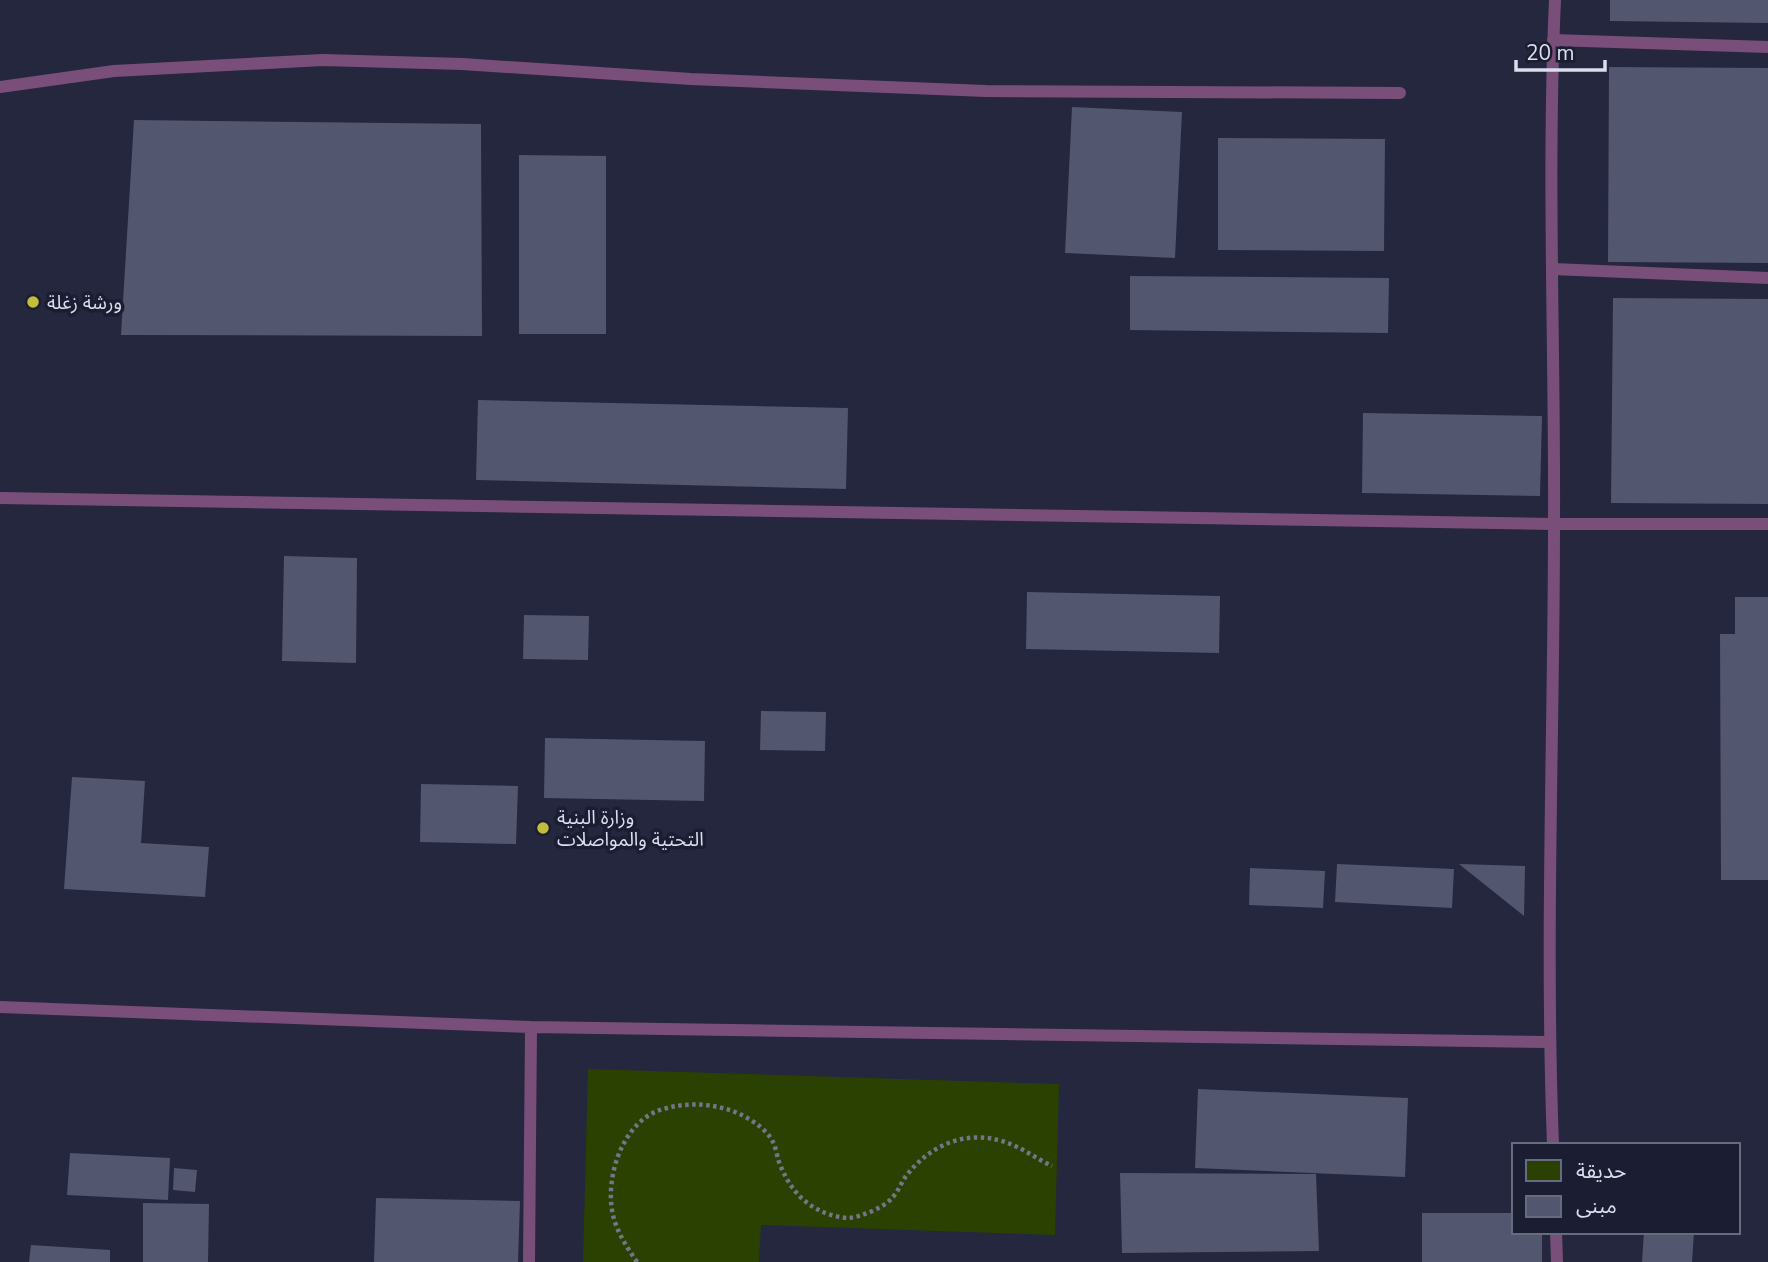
<svg xmlns="http://www.w3.org/2000/svg" width="1768" height="1262" font-family="'Nunito Sans','Noto Sans Arabic',sans-serif">
<style>
.green{fill:#2a4101}
.building{fill:#52566f}
.lines{fill:none;stroke-linecap:round;stroke-linejoin:round}
.path{stroke:#737589;stroke-width:4.5;stroke-dasharray:3.5 3.5;stroke-linecap:butt}
.service{stroke:#794f7a;stroke-width:12}
.poi-dot{fill:#c3bd3e;stroke:#1b1d33;stroke-width:2.5}
.labels{text-anchor:middle;stroke-width:7;stroke-linejoin:round;paint-order:stroke}
.poi-label{font-size:19px;fill:#dcdeee;stroke:#1b1d33;text-anchor:start}
</style>
<rect width="100%" height="100%" fill="#24273e"/>
<path class="green" d="M 588,1069 L 1059,1084 L 1055,1235 L 761,1225 L 759,1262 L 583,1262 Z"/>
<path class="building" d="M 1610,0 L 1768,0 L 1768,23 L 1610,21 Z
M 1609,67 L 1768,68 L 1768,263 L 1608,262 Z
M 1072,107 L 1182,112 L 1175,258 L 1065,253 Z
M 134,120 L 481,124 L 482,336 L 121,335 Z
M 1218,138 L 1385,139 L 1384,251 L 1218,250 Z
M 519,155 L 606,156 L 606,334 L 519,334 Z
M 1130,276 L 1389,278 L 1388,333 L 1130,330 Z
M 1613,298 L 1768,299 L 1768,504 L 1611,503 Z
M 478,400 L 848,408 L 846,489 L 476,480 Z
M 1363,413 L 1542,416 L 1540,496 L 1362,493 Z
M 284,556 L 357,558 L 356,663 L 282,661 Z
M 1027,592 L 1220,596 L 1219,653 L 1026,649 Z
M 1735,597 L 1768,597 L 1768,880 L 1721,880 L 1720,634 L 1735,634 Z
M 524,615 L 589,616 L 588,660 L 523,659 Z
M 761,711 L 826,712 L 825,751 L 760,750 Z
M 545,738 L 705,741 L 704,801 L 544,798 Z
M 72,777 L 145,781 L 141,843 L 209,847 L 205,897 L 64,889 Z
M 421,784 L 518,786 L 516,844 L 420,842 Z
M 1337,864 L 1454,869 L 1452,908 L 1335,902 Z
M 1459,864 L 1525,866 L 1524,916 Z
M 1250,868 L 1325,871 L 1323,908 L 1249,905 Z
M 1198,1089 L 1408,1098 L 1405,1177 L 1195,1168 Z
M 70,1153 L 170,1158 L 168,1200 L 67,1195 Z
M 174,1168 L 197,1170 L 195,1192 L 173,1190 Z
M 1120,1173 L 1316,1174 L 1319,1251 L 1122,1253 Z
M 376,1198 L 520,1201 L 518,1262 L 374,1262 Z
M 143,1203 L 209,1204 L 208,1262 L 143,1262 Z
M 1422,1213 L 1514,1213 L 1514,1232 L 1542,1232 L 1542,1262 L 1422,1262 Z
M 1644,1232 L 1694,1232 L 1692,1262 L 1642,1262 Z
M 31,1245 L 110,1250 L 110,1262 L 29,1262 Z"/>
<g class="lines">
<path class="path" d="M 637,1262 C 626,1246 615,1229 612,1210 C 606,1173 624,1120 663,1109 C 684,1103 705,1103 726,1109 C 742,1113 766,1127 773,1142 C 776,1148 777,1156 779,1162 C 788,1185 800,1202 823,1212 C 830,1215 841,1218 849,1218 C 861,1217 885,1207 892,1198 C 898,1192 901,1183 906,1176 C 930,1145 966,1129 1005,1142 C 1021,1147 1037,1159 1052,1166"/>
<path class="service" d="M 1553,40 L 1768,47
M 0,87 L 114,71 L 323,60 L 462,64 L 691,79 L 986,91 L 1400,93
M 1553,269 L 1768,278
M 0,498 L 1554,524 L 1768,524
M 0,1007 L 531,1027 L 1549,1042
M 1553,1145 C 1545,938 1554,731 1554,524 C 1555,349 1547,174 1555,0
M 1556,1232 L 1557,1262
M 529,1262 L 531,1027"/>
</g>
<g class="poi-dot">
<circle cx="33" cy="302" r="7"/>
<circle cx="543" cy="828" r="7"/>
</g>
<g class="labels">
<g class="poi-label">
<text x="47" y="309">ورشة زغلة</text>
<text x="557" y="824">وزارة البنية<tspan x="557" dy="22">التحتية والمواصلات</tspan></text>
</g>
</g>
<rect x="1512" y="1143" width="228" height="91" fill="#1b1d33" stroke="#686a7e" stroke-width="2"/>
<rect x="1526" y="1160" width="35" height="21" fill="#2a4101" stroke="#686a7e" stroke-width="2"/>
<text x="1576" y="1178" font-size="21" fill="#dcdeee">حديقة</text>
<rect x="1526" y="1196" width="35" height="21" fill="#52566f" stroke="#686a7e" stroke-width="2"/>
<text x="1576" y="1213" font-size="21" fill="#dcdeee">مبنى</text>
<path d="M1516 60v10h89v-10" fill="none" stroke="#dcdeee" stroke-width="3.5"/>
<text x="1526" y="60" font-size="21" fill="#dcdeee" stroke="#1b1d33" stroke-width="5" paint-order="stroke">20 m</text>
</svg>
